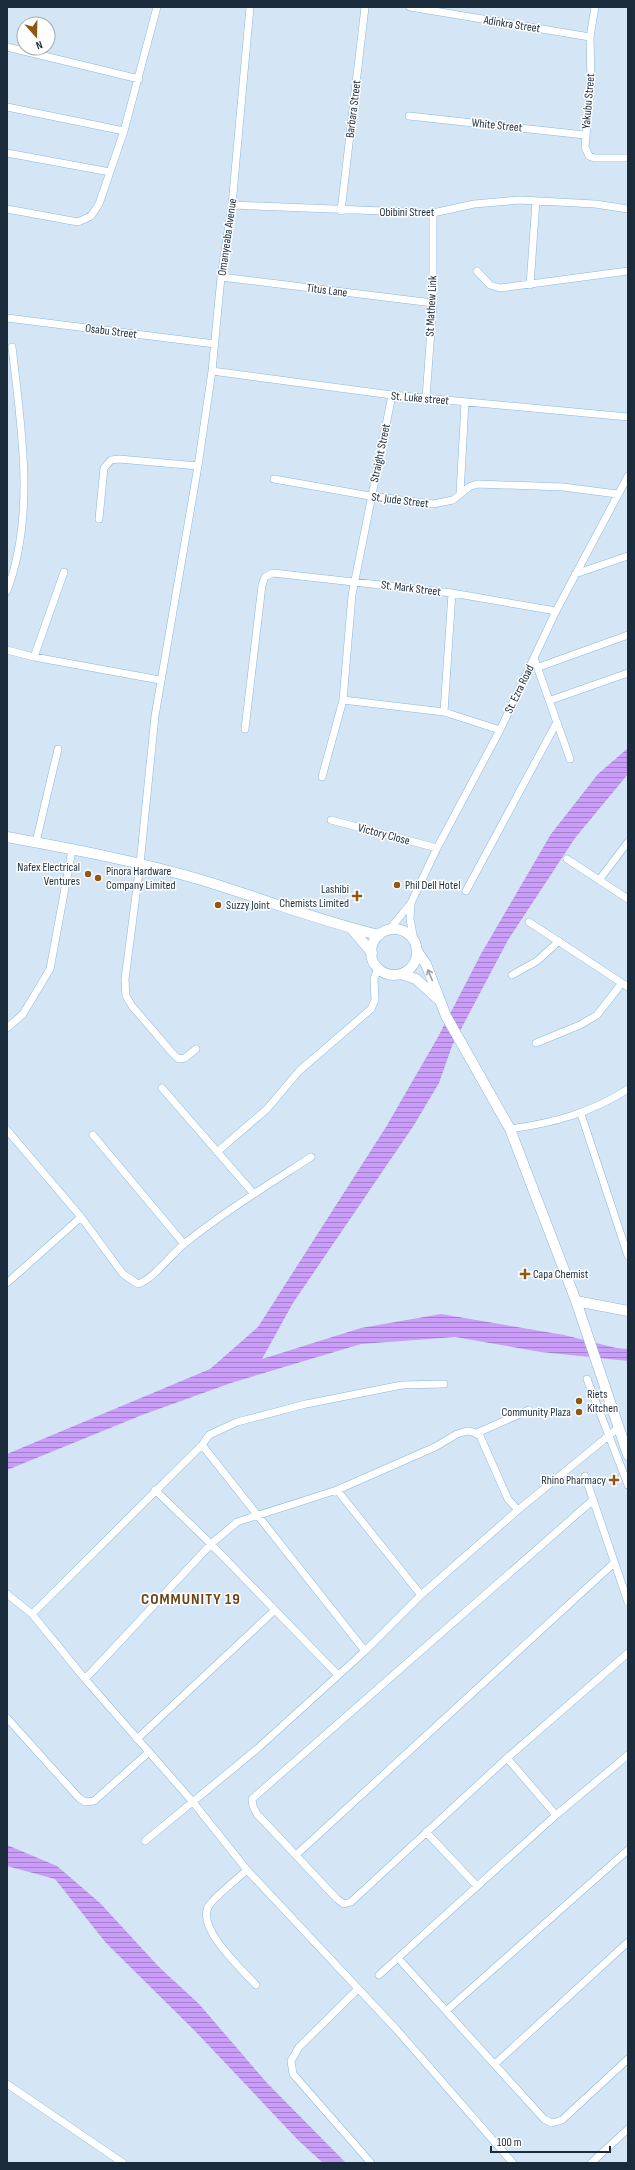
<svg xmlns="http://www.w3.org/2000/svg" width="635" height="2170" font-family="'Sofia Sans Condensed',sans-serif">
<style>
.water{fill:url(#water-rules)}
.lines{fill:none;stroke-linecap:round;stroke-linejoin:round}
.street-casing{stroke:#8bb7de;stroke-width:8}
.secondary-casing{stroke:#8bb7de;stroke-width:11}
.street{stroke:#fff;stroke-width:7}
.secondary{stroke:#fff;stroke-width:10}
.oneway{stroke:#98a0a7}
.poi-dot{fill:#905810;stroke:#fff;stroke-width:1.5}
.labels{text-anchor:middle;stroke-width:3;stroke-linejoin:round;paint-order:stroke}
.street-label{font-size:12px;fill:#1a2c3b;stroke:#fff}
.poi-label{font-size:12px;fill:#1a2c3b;stroke:#fff;text-anchor:start}
.district-label{font-size:16px;font-weight:bold;letter-spacing:1px;fill:#6b4417;stroke:#fff}
</style>
<defs>
<pattern id="water-rules" width="6" height="5" patternUnits="userSpaceOnUse"><rect width="6" height="5" fill="#ca9df8"/><path d="M0 2.5h6" fill="none" stroke="#a380ca"/></pattern>
</defs>
<rect width="100%" height="100%" fill="#d4e6f6"/>
<path class="water" d="M 628,748 L 628,774 L 575,838 L 508,940 L 452,1046 L 439,1083 L 414,1125 L 293,1303 L 262,1359 L 361,1328 L 441,1314 L 564,1335 L 616,1348 L 628,1349 L 628,1361 L 541,1352 L 455,1337 L 361,1344 L 231,1383 L 142,1415 L 7,1470 L 7,1454 L 210,1369 L 258,1327 L 386,1127 L 438,1037 L 481,954 L 551,834 L 598,774 Z
M 7,1845 L 57,1866 L 100,1903 L 159,1967 L 199,2004 L 267,2083 L 346,2163 L 323,2163 L 298,2140 L 195,2031 L 106,1943 L 55,1879 L 7,1866 Z"/>
<g class="lines">
<defs>
<path id="street" d="M 410,7 L 590,37
M 595,7 L 590,37 L 591,82 L 585,147 L 589,156 L 594,158 L 628,158
M 7,47 L 139,79
M 7,107 L 124,131
M 409,116 L 585,135
M 7,153 L 110,172
M 232,205 L 433,213 L 474,204 L 520,200 L 595,204 L 628,209
M 7,209 L 78,222 L 91,216 L 99,204 L 124,131 L 157,7
M 341,211 L 365,7
M 477,271 L 490,285 L 500,288 L 628,271
M 221,277 L 433,303
M 530,285 L 536,201
M 7,318 L 215,344
M 212,371 L 392,395 L 628,417
M 426,398 L 433,303 L 433,213
M 274,479 L 370,496 L 433,504 L 453,500 L 469,487 L 477,484 L 563,487 L 617,494
M 460,494 L 465,402
M 99,519 L 104,468 L 111,460 L 119,459 L 198,466
M 575,574 L 628,556
M 7,591 C 36,514 21,426 12,347
M 7,650 L 34,657 L 160,680
M 34,657 L 64,572
M 534,658 L 570,759
M 539,667 L 628,635
M 343,700 L 444,712 L 500,730
M 551,700 L 628,673
M 444,712 L 452,593
M 245,729 L 262,585 L 265,577 L 273,573 L 452,593 L 556,611
M 322,777 L 343,700 L 352,595 L 392,395
M 331,820 L 437,848
M 36,842 L 58,749
M 567,859 L 628,899
M 599,880 L 628,842
M 466,891 L 557,722
M 411,904 L 410,919 L 414,940
M 529,922 L 628,987
M 389,930 L 411,903 L 437,848 L 500,730 L 556,611 L 628,476
M 512,975 L 537,961 L 559,941
M 7,1028 L 23,1014 L 50,969 L 72,850
M 536,1043 L 580,1025 L 597,1015 L 622,983
M 196,1049 L 185,1058 L 179,1059 L 174,1055 L 132,1006 L 126,996 L 125,979 L 140,864 L 155,716 L 198,466 L 212,371 L 221,277 L 232,205 L 250,7
M 162,1088 L 254,1194
M 581,1114 L 628,1256
M 510,1129 C 553,1123 591,1113 628,1089
M 7,1130 L 81,1217 L 123,1274 L 138,1284 C 153,1279 171,1255 184,1244 C 224,1212 268,1185 311,1157
M 93,1135 L 184,1244
M 217,1152 L 267,1109 L 299,1071 L 371,1009 L 375,1000 L 374,979 L 378,968
M 7,1283 L 81,1217
M 587,1379 L 628,1485
M 444,1384 L 402,1385 L 306,1404 L 237,1422 L 209,1435 L 202,1445 L 32,1614 L 85,1679 L 192,1801 L 247,1870 L 397,2030 L 513,2163
M 477,1433 L 529,1410
M 202,1445 L 365,1651
M 585,1476 L 628,1602
M 155,1490 L 211,1544 L 337,1674
M 337,1490 L 421,1595
M 593,1500 L 252,1799 L 253,1806 L 257,1814 L 337,1899 L 344,1904 L 351,1902 L 507,1758 L 628,1653
M 7,1594 L 32,1614
M 85,1679 L 211,1544 L 237,1522 L 337,1490 L 435,1447 L 457,1434 L 467,1431 L 473,1432 L 480,1436 L 508,1499 L 518,1510
M 7,1718 L 79,1798 L 85,1802 L 94,1801 L 149,1752
M 137,1739 L 275,1610
M 507,1758 L 556,1815
M 426,1832 L 477,1886
M 145,1841 L 257,1749 L 365,1651 L 421,1595 L 518,1510 L 618,1428
M 296,1855 L 614,1563
M 247,1870 C 235,1881 220,1892 210,1904 C 193,1926 242,1969 256,1985
M 398,1958 L 544,2119 L 552,2123 L 562,2120 L 628,2059
M 379,1975 L 556,1815 L 628,1755
M 358,1989 L 299,2047 L 291,2061 L 293,2074 L 371,2163
M 446,2011 L 628,1850
M 495,2064 L 628,1942
M 7,2084 L 123,2163
M 591,2163 L 628,2129"/>
<path id="secondary" d="M 7,837 C 73,849 141,862 205,881 C 263,899 320,921 379,935
M 351,928 L 372,953
M371 952a23 23 0 1 1 46 0a23 23 0 1 1-46 0Z
M 417,951 L 426,964 L 446,1016 L 510,1129 L 576,1301 L 628,1455
M 401,974 L 416,979 L 438,999
M 576,1301 L 628,1311"/>
</defs>
<use href="#street" class="street-casing"/>
<use href="#secondary" class="secondary-casing"/>
<use href="#street" class="street"/>
<use href="#secondary" class="secondary"/>
</g>
<defs><path id="oneway-shaft" d="M-6 0H5M1.5-3L5.5 0L1.5 3" fill="none" stroke-width="1.6" stroke-linecap="round" stroke-linejoin="round"/></defs>
<use class="oneway" href="#oneway-shaft" transform="translate(430 975) rotate(-112)"/>
<g class="poi-dot">
<circle cx="88" cy="874" r="4"/>
<circle cx="98" cy="878" r="4"/>
<circle cx="397" cy="885" r="4"/>
<path d="M355 890h4v4h4v4h-4v4h-4v-4h-4v-4h4z"/>
<circle cx="218" cy="905" r="4"/>
<path d="M523 1268h4v4h4v4h-4v4h-4v-4h-4v-4h4z"/>
<circle cx="579" cy="1401" r="4"/>
<circle cx="579" cy="1412" r="4"/>
<path d="M612 1474h4v4h4v4h-4v4h-4v-4h-4v-4h4z"/>
</g>
<g class="labels">
<g class="street-label">
<text transform="translate(512 24) rotate(9)" y="4">Adinkra Street</text>
<text transform="translate(588 101) rotate(-85)" y="4">Yakubu Street</text>
<text transform="translate(353 109) rotate(-83)" y="4">Barbara Street</text>
<text transform="translate(497 125) rotate(6)" y="4">White Street</text>
<text x="407" y="216">Obibini Street</text>
<text transform="translate(227 237) rotate(-82)" y="4">Omanyeaba Avenue</text>
<text transform="translate(327 290) rotate(7)" y="4">Titus Lane</text>
<text transform="translate(431 306) rotate(-87)" y="4">St Mathew Link</text>
<text transform="translate(111 331) rotate(7)" y="4">Osabu Street</text>
<text transform="translate(420 398) rotate(5)" y="4">St. Luke street</text>
<text transform="translate(380 453) rotate(-78)" y="4">Straight Street</text>
<text transform="translate(400 500) rotate(7)" y="4">St. Jude Street</text>
<text transform="translate(411 588) rotate(7)" y="4">St. Mark Street</text>
<text transform="translate(519 689) rotate(-64)" y="4">St. Ezra Road</text>
<text transform="translate(384 834) rotate(15)" y="4">Victory Close</text>
</g>
<g class="poi-label">
<text x="80" y="871" text-anchor="end">Nafex Electrical<tspan x="80" dy="14">Ventures</tspan></text>
<text x="106" y="875">Pinora Hardware<tspan x="106" dy="14">Company Limited</tspan></text>
<text x="405" y="889">Phil Dell Hotel</text>
<text x="349" y="893" text-anchor="end">Lashibi<tspan x="349" dy="14">Chemists Limited</tspan></text>
<text x="226" y="909">Suzzy Joint</text>
<text x="533" y="1278">Capa Chemist</text>
<text x="587" y="1398">Riets<tspan x="587" dy="14">Kitchen</tspan></text>
<text x="571" y="1416" text-anchor="end">Community Plaza</text>
<text x="606" y="1484" text-anchor="end">Rhino Pharmacy</text>
</g>
<g class="district-label">
<text x="191" y="1604">COMMUNITY 19</text>
</g>
</g>
<rect width="635" height="2170" fill="none" stroke="#1a2c3b" stroke-width="16"/>
<g transform="translate(36 36) rotate(160)"><circle r="19" fill="#ffffff" stroke="#a3abb1"/>
<path d="M0-3L7 15L0 10L-7 15Z" fill="#905810"/>
<text y="-6" font-size="11" font-weight="bold" text-anchor="middle" fill="#1a2c3b">N</text>
</g>
<path d="M491 2146v6h119v-6" fill="none" stroke="#1a2c3b" stroke-width="2"/>
<text x="497" y="2146" font-size="12" fill="#1a2c3b" stroke="#ffffff" stroke-width="3" paint-order="stroke">100 m</text>
</svg>
